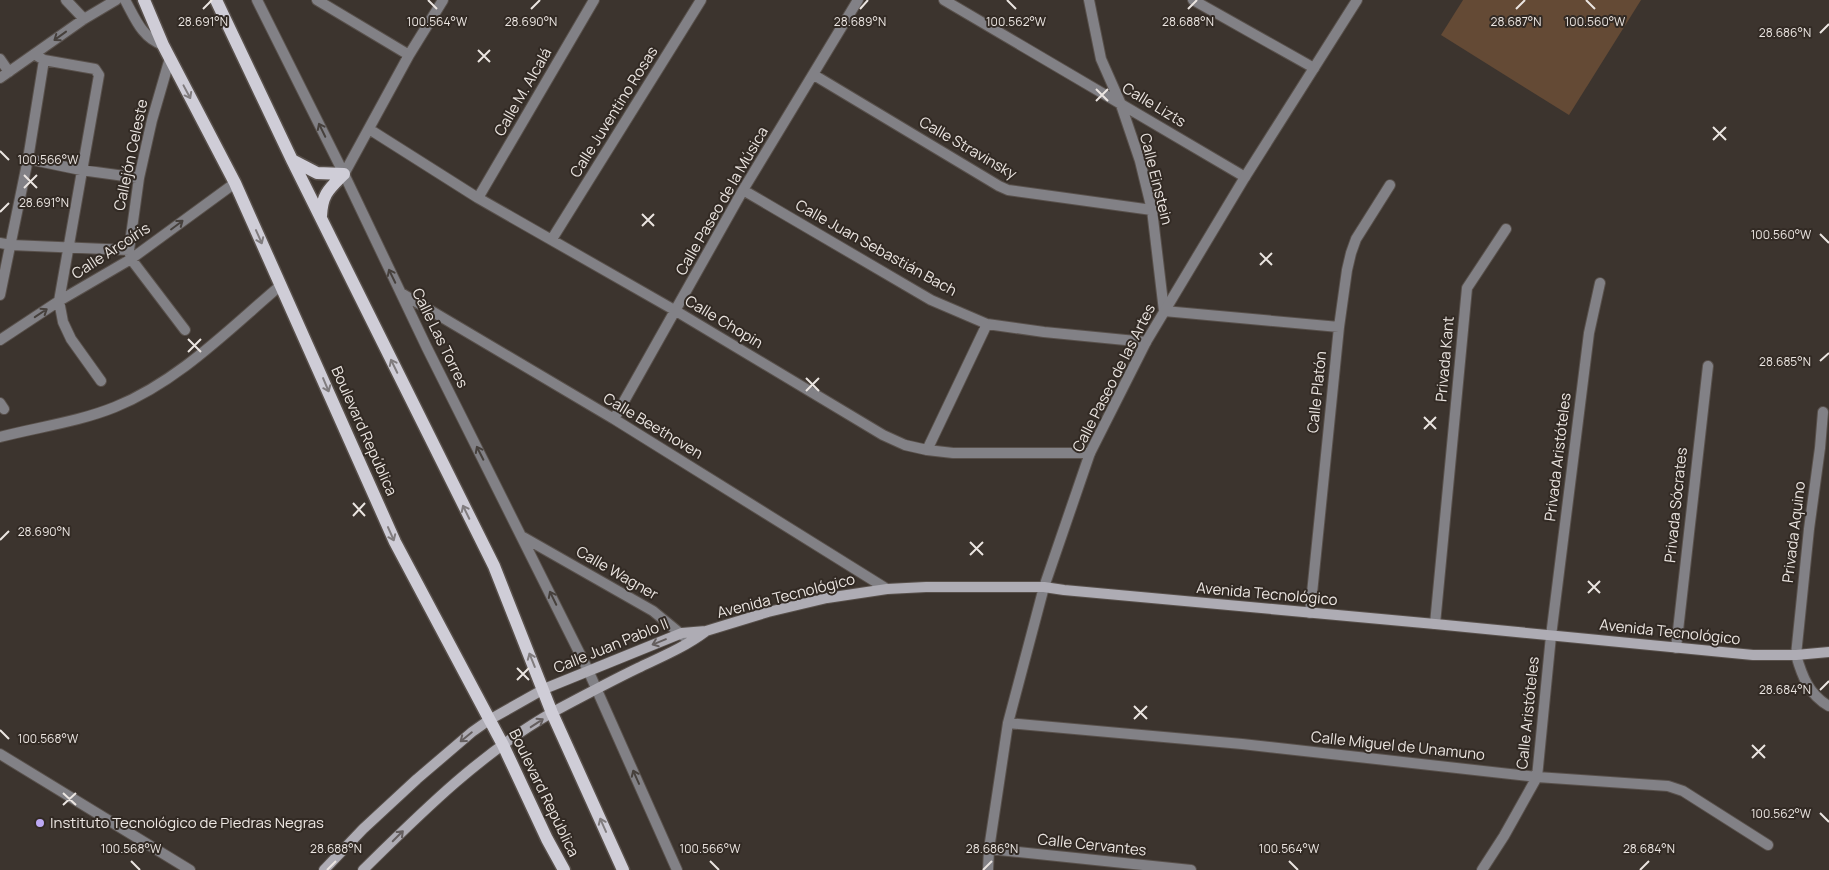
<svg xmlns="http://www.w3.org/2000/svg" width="1829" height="870" font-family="Manrope,sans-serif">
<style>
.green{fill:#644a35}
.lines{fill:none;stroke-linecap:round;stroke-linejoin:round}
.minor-casing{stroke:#58504b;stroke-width:12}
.tertiary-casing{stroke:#58504b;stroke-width:12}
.secondary-casing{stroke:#58504b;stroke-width:12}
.primary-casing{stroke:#58504b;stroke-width:15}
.minor{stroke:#828186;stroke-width:10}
.tertiary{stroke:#828186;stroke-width:10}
.secondary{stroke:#aeacb4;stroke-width:10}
.primary{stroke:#cfcdd7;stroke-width:12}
.oneway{stroke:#46403c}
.oneway2{stroke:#807c7e}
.oneway3{stroke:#645e5e}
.ticks{fill:none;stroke:#ebe5e1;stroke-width:2}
.poi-dot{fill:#bda9f5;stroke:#322a24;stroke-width:2}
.labels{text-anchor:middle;stroke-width:4;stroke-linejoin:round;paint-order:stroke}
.street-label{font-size:15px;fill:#ebe5e1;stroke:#322a24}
.poi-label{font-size:15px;fill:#ebe5e1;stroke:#322a24;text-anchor:start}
.ticks-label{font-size:12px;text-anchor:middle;fill:#ebe5e1;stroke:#322a24;stroke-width:4;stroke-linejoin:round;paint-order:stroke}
</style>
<rect width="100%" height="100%" fill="#3c342e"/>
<path class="green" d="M 1463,0 L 1641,0 L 1569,115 L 1441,35 Z"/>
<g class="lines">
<defs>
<path id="minor" d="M 66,0 L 84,19
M 125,0 C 135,18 142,38 163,45
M 257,0 L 344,174 L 427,348 L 588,670 L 677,870
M 317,0 L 409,55
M 944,0 L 1245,177
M 1089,0 L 1101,59 L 1120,102 L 1140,161 L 1152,210 L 1164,311 L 1339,327
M 1193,0 L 1314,68
M 34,54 L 44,60 L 95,69 L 99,75 L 59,301 L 63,322 L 71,339 L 101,381
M 170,58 L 152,120 L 139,178 L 129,250 L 131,259 L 185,330
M 0,59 L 9,72
M 814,75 L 999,186 L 1008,190 L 1152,210
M 0,78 L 84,19 L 116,0
M 369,129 L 478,198 L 676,311 L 883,435 L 905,445 L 927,450 L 953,453 L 1090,453
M 28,159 L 81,170 L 139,178
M 344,174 L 409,55 L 443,0
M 743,190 L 931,300 L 987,324 L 1044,332 L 1146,342
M 478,198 L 594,0
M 552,239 L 701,0
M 0,243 L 11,245 L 129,250
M 401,293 L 614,419 L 887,589
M 0,295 L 28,159 L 44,60
M 0,340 L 59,301 L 131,259 L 235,183
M 0,403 L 4,409
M 1823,412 L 1820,448 L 1809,529 L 1796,655 C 1802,676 1809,695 1829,706
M 614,419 L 743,190 L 858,0
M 0,437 C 38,427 78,422 115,407 C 179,381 229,329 281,285
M 927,450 L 987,324
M 523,537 L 653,611 L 687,639
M 1310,613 L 1339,327 L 1347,270 L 1351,253 L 1356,239 L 1390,185
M 1435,624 L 1467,288 L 1506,229
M 1676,648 L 1708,366
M 1008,723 L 1242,744 L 1537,777 L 1668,786 L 1683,791 L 1768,845
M 0,754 L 190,870
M 989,849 L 1191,870
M 988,870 L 989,849 L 1008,723 L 1044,587
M 1482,870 L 1504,836 L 1537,777 L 1551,636 L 1589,333 L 1600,283"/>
<path id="tertiary" d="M 1044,587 L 1090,453 L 1146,342 L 1245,177 L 1357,0"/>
<path id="secondary" d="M 324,870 L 363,829 L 417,779 L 472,732 L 489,720 L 544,689 L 682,633 L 706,631 L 768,612 L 827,598 L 887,589 L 926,587 L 1044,587 L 1064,590 L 1435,624 L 1753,655 L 1796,655 L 1829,652
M 363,870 C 422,812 481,753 553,712 C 581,697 609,682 638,668 C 661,657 685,647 705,632"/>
<path id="primary" d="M 144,0 L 163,45 L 235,183 L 395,542 L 503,745 L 547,839 L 564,870
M 216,0 L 292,160 L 494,566 L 552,713 L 623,870
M 292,160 L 317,173 L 344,174
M 321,216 C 322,194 329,189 344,174"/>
</defs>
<use href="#minor" class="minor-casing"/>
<use href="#tertiary" class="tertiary-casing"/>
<use href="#secondary" class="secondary-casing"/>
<use href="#primary" class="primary-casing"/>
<use href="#minor" class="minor"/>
<use href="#tertiary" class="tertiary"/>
<use href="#secondary" class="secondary"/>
<use href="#primary" class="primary"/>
</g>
<defs><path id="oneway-shaft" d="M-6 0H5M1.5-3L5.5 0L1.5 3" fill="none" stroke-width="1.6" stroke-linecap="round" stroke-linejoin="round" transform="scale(1.25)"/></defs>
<g class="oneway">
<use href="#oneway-shaft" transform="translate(60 36) rotate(144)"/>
<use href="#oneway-shaft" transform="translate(322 130) rotate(-116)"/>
<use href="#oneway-shaft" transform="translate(177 225) rotate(-37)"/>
<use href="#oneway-shaft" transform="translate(392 276) rotate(-116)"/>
<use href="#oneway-shaft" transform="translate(41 313) rotate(-34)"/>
<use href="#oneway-shaft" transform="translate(480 453) rotate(-117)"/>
<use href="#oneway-shaft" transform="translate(553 598) rotate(-116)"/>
<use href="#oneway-shaft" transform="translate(636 777) rotate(-114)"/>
</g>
<g class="oneway2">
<use href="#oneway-shaft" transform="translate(187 92) rotate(62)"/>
<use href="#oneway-shaft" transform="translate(259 237) rotate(66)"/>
<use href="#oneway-shaft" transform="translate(394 366) rotate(-116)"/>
<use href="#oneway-shaft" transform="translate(326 385) rotate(67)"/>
<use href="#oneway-shaft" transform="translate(466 512) rotate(-116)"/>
<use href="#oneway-shaft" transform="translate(391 534) rotate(66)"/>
<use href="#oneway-shaft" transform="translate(532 660) rotate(-112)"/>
<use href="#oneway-shaft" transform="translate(603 825) rotate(-114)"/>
</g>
<g class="oneway3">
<use href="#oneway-shaft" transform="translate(659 642) rotate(158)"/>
<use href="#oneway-shaft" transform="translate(537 723) rotate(-33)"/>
<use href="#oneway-shaft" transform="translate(466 737) rotate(141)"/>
<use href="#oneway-shaft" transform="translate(398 836) rotate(-45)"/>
</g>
<path class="ticks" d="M 428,0 L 437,9M 1007,0 L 1016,9M 1586,0 L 1595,9M 203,9 L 212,0M 531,9 L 540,0M 860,9 L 868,0M 1188,9 L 1197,0M 1516,9 L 1525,0M 1820,33 L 1829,24M 478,50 L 490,62M 478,62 L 490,50M 1096,89 L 1108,101M 1096,101 L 1108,89M 1713,127 L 1726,140M 1713,140 L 1726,127M 0,151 L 9,160M 24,175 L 37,188M 24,188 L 37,175M 0,212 L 9,203M 642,214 L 654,226M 642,226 L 654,214M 1820,234 L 1829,243M 1260,253 L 1272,265M 1260,265 L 1272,253M 188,339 L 201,352M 188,352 L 201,339M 1820,361 L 1829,353M 806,378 L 819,391M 806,391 L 819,378M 1424,417 L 1436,429M 1424,429 L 1436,417M 353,503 L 365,516M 353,516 L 365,503M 0,540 L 9,531M 970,542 L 983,555M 970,555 L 983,542M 1588,581 L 1600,593M 1588,593 L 1600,581M 517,668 L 529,680M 517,680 L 529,668M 1820,690 L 1829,681M 1134,706 L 1147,719M 1134,719 L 1147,706M 0,730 L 9,739M 1752,745 L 1765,758M 1752,758 L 1765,745M 63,793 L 76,805M 63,805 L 76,793M 1820,813 L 1829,822M 131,861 L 140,870M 710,861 L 719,870M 1289,861 L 1298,870M 327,870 L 336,861M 983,870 L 992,861M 1640,870 L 1649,861"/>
<circle class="poi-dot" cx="40" cy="823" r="5"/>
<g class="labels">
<g class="street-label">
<text transform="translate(523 92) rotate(-60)" y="5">Calle M. Alcalá</text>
<text transform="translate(1154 105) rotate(31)" y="5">Calle Lizts</text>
<text transform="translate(614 112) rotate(-58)" y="5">Calle Juventino Rosas</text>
<text transform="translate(968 148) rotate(30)" y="5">Calle Stravinsky</text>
<text transform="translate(131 155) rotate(-78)" y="5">Callejón Celeste</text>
<text transform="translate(1156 179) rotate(76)" y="5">Calle Einstein</text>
<text transform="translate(722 201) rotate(-60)" y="5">Calle Paseo de la Música</text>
<text transform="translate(876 248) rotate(29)" y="5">Calle Juan Sebastián Bach</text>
<text transform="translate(111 251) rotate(-33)" y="5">Calle Arcoíris</text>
<text transform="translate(724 322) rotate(31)" y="5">Calle Chopin</text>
<text transform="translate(440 338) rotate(64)" y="5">Calle Las Torres</text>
<text transform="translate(1445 359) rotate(-85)" y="5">Privada Kant</text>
<text transform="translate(1114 378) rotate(-63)" y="5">Calle Paseo de las Artes</text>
<text transform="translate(1317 392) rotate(-84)" y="5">Calle Platón</text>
<text transform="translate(653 426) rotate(31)" y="5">Calle Beethoven</text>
<text transform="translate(364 431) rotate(66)" y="5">Boulevard República</text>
<text transform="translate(1558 457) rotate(-83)" y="5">Privada Aristóteles</text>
<text transform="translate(1676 505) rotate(-84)" y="5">Privada Sócrates</text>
<text transform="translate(1794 532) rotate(-83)" y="5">Privada Aquino</text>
<text transform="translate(617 573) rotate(30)" y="5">Calle Wagner</text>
<text transform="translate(1267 594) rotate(5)" y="5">Avenida Tecnológico</text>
<text transform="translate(786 596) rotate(-14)" y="5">Avenida Tecnológico</text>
<text transform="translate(1670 632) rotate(6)" y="5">Avenida Tecnológico</text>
<text transform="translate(611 646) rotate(-22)" y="5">Calle Juan Pablo II</text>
<text transform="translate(1528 713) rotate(-84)" y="5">Calle Aristóteles</text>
<text transform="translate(1398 746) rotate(6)" y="5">Calle Miguel de Unamuno</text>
<text transform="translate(544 793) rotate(64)" y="5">Boulevard República</text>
<text transform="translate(1092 845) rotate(6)" y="5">Calle Cervantes</text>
</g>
<g class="poi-label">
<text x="50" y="828">Instituto Tecnológico de Piedras Negras</text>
</g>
</g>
<g class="ticks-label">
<text x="1595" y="26">100.560°W</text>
<text x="203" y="26">28.691°N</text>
<text x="437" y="26">100.564°W</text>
<text x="531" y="26">28.690°N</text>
<text x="860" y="26">28.689°N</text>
<text x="1016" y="26">100.562°W</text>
<text x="1188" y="26">28.688°N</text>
<text x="1516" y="26">28.687°N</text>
<text x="1785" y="37">28.686°N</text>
<text x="48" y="164">100.566°W</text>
<text x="44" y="207">28.691°N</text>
<text x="1781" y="239">100.560°W</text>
<text x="1785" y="366">28.685°N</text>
<text x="44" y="536">28.690°N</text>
<text x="1785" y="694">28.684°N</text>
<text x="48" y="743">100.568°W</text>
<text x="1781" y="818">100.562°W</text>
<text x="336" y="853">28.688°N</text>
<text x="992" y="853">28.686°N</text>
<text x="1649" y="853">28.684°N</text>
<text x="131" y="853">100.568°W</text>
<text x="710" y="853">100.566°W</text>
<text x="1289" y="853">100.564°W</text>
</g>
</svg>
